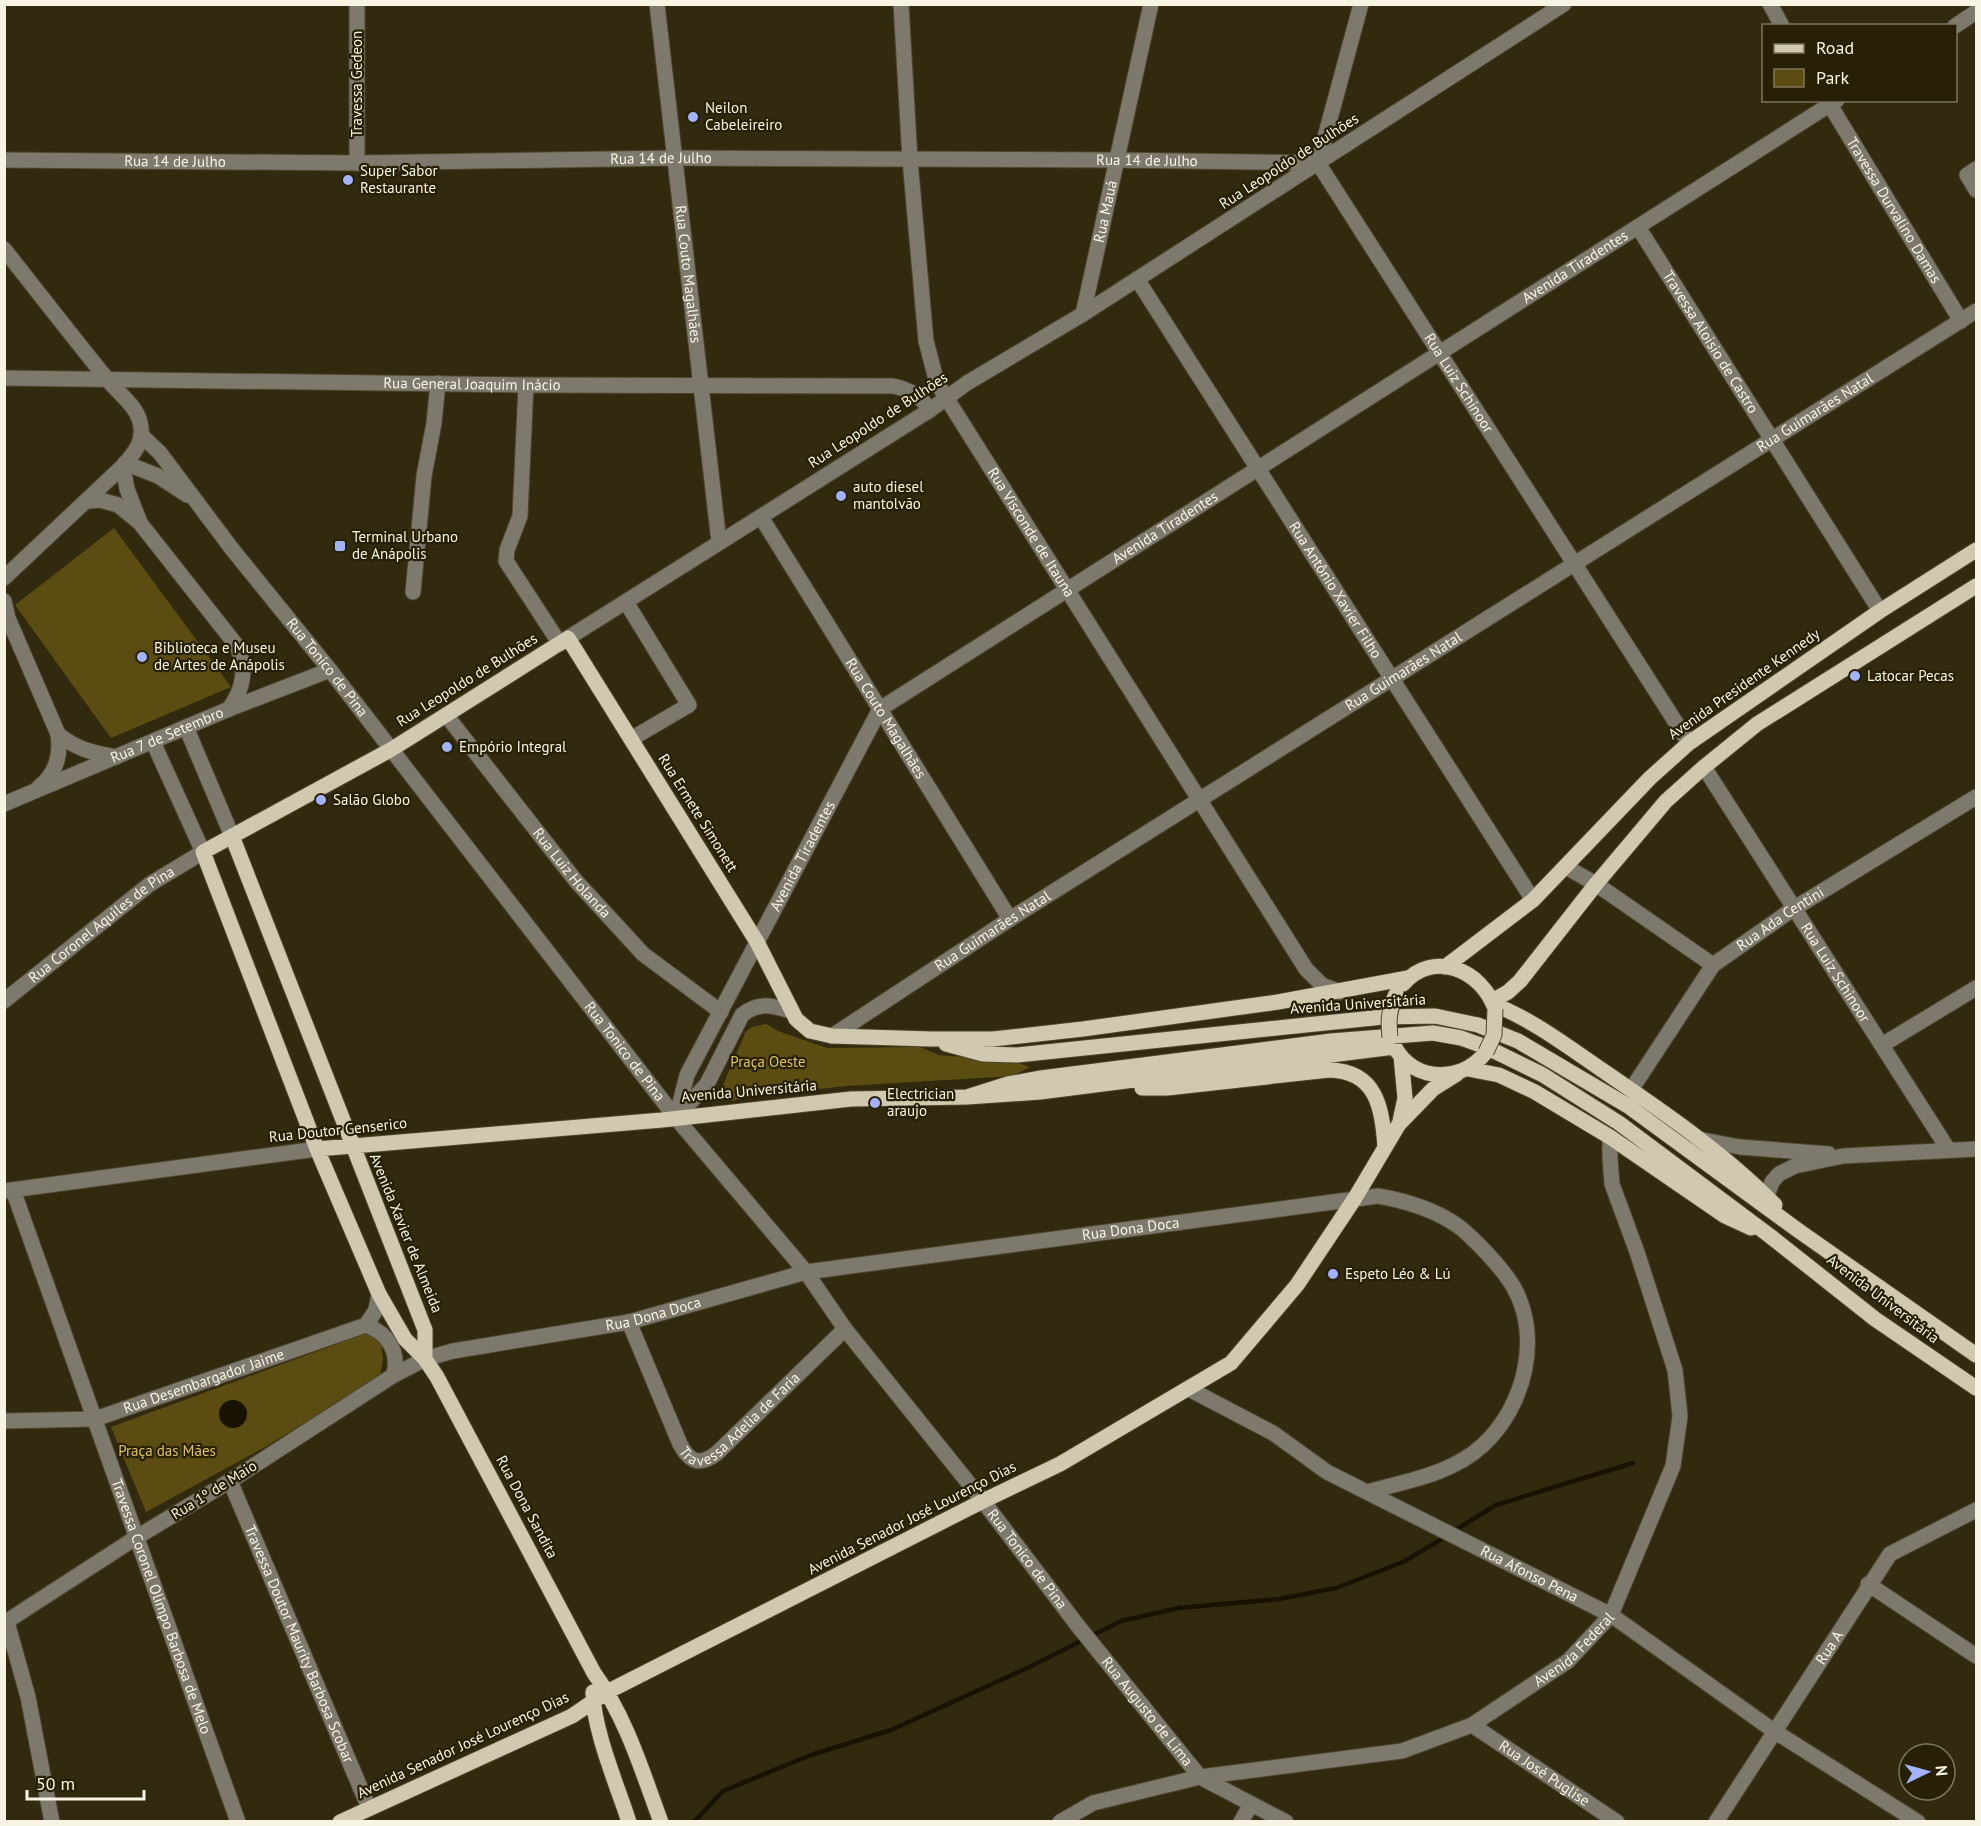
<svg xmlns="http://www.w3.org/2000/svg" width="1981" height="1826" font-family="'PT Sans',sans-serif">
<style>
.green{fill:#5b4d12}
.water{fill:#181300}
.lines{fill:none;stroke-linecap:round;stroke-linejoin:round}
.stream{stroke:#181300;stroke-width:4.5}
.minor-casing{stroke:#4d462d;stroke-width:17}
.major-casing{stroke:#4d462d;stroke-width:17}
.minor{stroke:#7d796d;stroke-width:15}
.major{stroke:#d0c9af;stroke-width:15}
.major-bridge-casing{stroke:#4d462d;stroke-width:17;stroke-linecap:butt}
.major-bridge{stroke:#d0c9af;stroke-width:15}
.poi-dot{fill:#a3b2fd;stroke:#272005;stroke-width:2}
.labels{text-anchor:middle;stroke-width:4.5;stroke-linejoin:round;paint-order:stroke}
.street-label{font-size:15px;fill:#f8f4e4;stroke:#272005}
.poi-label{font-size:15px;fill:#f8f4e4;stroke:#272005;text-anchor:start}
.park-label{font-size:15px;fill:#dec45e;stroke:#272005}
</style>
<rect width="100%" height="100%" fill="#312a0f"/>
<path class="green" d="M 114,528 L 231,687 L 111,738 L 15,605 Z
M 766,1024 L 778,1031 L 827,1048 L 920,1047 L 939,1055 L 1013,1061 L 1030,1067 L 1013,1076 L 846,1086 L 747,1097 L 732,1101 L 723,1085 L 746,1031 L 752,1027 Z
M 367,1333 L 381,1341 L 383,1359 L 380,1377 L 265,1447 L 146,1512 L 111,1427 Z"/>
<path class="water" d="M219 1414a14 14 0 1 1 28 0a14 14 0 1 1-28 0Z"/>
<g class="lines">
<path class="stream" d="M 1454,1531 L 1496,1505 L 1633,1463
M 694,1822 L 723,1791 L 811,1755 L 891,1730 L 1025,1669 L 1121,1621 L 1179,1608 L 1279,1599 L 1336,1588 L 1403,1562 L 1447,1536"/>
<defs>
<g id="minor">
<path id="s1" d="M 657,4 L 719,542"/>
<path id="s2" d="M 901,4 L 910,160 L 926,341 L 937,383 L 1306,969 L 1322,985 L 1340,992"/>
<path id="s3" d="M 1361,4 L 1318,163 L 1689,743"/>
<path d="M 1770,4 L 1782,26"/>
<path d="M 1955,26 L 1976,12"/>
<path id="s4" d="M 1827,100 L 1961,321"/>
<path id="s5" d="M 4,160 L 357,163 L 675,158 L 1117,160 L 1318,163"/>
<path d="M 357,163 L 357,4"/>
<path d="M 1976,169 L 1967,175 L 1976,190"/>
<path id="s6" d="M 1638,227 L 1880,611"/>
<path d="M 4,249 C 38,292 72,336 107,379 C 117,392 136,405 140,422 C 145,441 135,452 123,466 L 4,578"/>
<path id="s7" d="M 1137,279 L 1533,900"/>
<path id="s8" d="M 1083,314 L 1151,4"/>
<path id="s9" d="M 4,378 L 526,385 L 893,386 C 909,389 921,396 930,410"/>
<path d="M 526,385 L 520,516 L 507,550 L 506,561 L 560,644"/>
<path id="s10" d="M 141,435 L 160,453 L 232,549 L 330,670 L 676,1118 L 806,1272 L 845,1329 L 983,1501 L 1078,1626 L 1200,1777 L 1286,1822"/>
<path d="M 125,463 L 158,476 L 187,495"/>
<path d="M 123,466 L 127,489 L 139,520"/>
<path d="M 88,501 L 100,500 L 118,505 L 140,523 L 237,646 C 247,669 244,688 229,709"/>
<path id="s11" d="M 761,517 L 1010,919"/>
<path d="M 413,592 L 424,476 L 434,423 L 438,383"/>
<path d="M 4,601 L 8,618 L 58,734 C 61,755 56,774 39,787"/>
<path d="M 626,602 L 689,705 L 631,739"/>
<path d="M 568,638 L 930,410 L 967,383 L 1083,314 L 1564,4"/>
<path id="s12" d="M 446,715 L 576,881 L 643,954 L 721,1012"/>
<path d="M 186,727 L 232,836"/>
<path d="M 58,734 C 76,749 93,753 116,757"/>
<path id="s13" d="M 1704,767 L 1948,1149"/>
<path id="s14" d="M 4,804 L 229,709 L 330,670"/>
<path d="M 1566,867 L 1596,884 L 1713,965"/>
<path id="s15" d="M 4,1001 L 150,884 L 203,852 L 153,742"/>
<path id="s16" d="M 832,1036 L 1010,919 L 1976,311"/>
<path d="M 1882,1045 L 1976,988"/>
<path id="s17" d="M 1631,1090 L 1713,965 L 1793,909 L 1976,797"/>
<path d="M 678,1116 L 707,1084 L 742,1015 C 758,1001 773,1006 791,1011"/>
<path id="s18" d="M 676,1118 L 687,1075 L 880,709 L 1837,100"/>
<path d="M 1698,1139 L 1740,1147 L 1829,1154"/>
<path id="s19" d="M 13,1190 L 238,1822"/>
<path d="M 4,1191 L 317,1149"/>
<path d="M 1767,1196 L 1772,1182 L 1779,1174 L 1795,1166 L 1843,1156 L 1976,1149"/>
<path id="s20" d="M 629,1322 L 680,1444 C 690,1463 700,1466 717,1453 L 845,1329"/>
<path d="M 366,1325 C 389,1334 399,1352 394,1375"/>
<path id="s21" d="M 1189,1389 L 1273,1433 L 1327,1472 L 1611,1615 L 1774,1731 L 1918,1822"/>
<path id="s22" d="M 4,1421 L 95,1419 L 366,1325 L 376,1310 L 379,1294"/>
<path id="s23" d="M 230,1481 L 369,1808"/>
<path d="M 1868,1584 L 1976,1656"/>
<path d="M 7,1622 L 28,1697 L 52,1822"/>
<path id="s24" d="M 4,1623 L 137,1537 L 230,1481 L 394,1375 L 425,1359 L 453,1351 L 629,1322 L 806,1272 L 1378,1196 C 1407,1201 1434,1209 1458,1226 C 1465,1231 1472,1238 1478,1244 C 1491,1257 1503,1270 1513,1286 C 1542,1337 1525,1406 1483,1445 C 1452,1474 1407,1481 1367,1492"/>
<path id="s25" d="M 1472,1725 L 1617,1822"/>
<path id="s26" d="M 1060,1822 L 1093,1803 L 1200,1777 L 1402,1751 L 1472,1725 L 1568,1661 L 1611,1615 L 1673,1466 L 1680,1416 L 1675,1370 L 1637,1252 L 1612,1184 L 1610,1158 L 1610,1137"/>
<path d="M 1241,1822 L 1251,1804"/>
<path id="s27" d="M 1716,1822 L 1890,1554 L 1976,1510"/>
</g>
<path id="major" d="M 232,836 L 425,1330 L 425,1359
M 1445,967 L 1533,900 L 1650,778 L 1689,743 L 1880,611 L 1976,550
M 1403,984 C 1433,949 1482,970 1495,1009
M 1492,1001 L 1508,992 L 1520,981 L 1596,884 L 1666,801 L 1704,767 L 1757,724 L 1976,586
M 1493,1004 C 1533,1020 1567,1046 1602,1070 C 1662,1111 1724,1153 1775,1205
M 1391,1038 C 1405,1081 1459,1087 1486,1052
M 946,1044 L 983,1054 L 1017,1055 L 1383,1017 L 1435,1016 L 1478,1025 L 1518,1041 L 1628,1106 L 1799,1231 L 1976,1355
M 1468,1069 L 1499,1075 L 1535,1092 L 1610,1137 L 1725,1216 L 1751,1228
M 1142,1088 L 1167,1088 L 1329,1070 C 1377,1071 1382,1108 1385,1147
M 967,1097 L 1008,1084 L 1041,1078 L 1331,1041 L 1433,1033 L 1461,1038 L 1486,1047 L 1543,1075 L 1619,1123 L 1770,1236 L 1875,1319 L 1976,1388
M 1400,1121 L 1405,1098 L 1401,1056
M 317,1149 L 662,1120 L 851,1099 L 967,1097 L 1040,1092 L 1394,1047
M 593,1692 C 593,1729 617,1785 629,1822
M 340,1822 L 572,1716 L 607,1692 L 983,1501 L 1060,1464 L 1231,1363 L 1297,1285 L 1355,1198 L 1399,1124 L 1433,1089 L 1457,1074
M 661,1822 C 642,1771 626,1717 594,1673 L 437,1377 L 425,1359 L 405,1339 L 379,1294 L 317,1149 L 203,852 L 392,749 L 568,638 L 757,942 L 796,1019 L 810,1031 L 832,1036 L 931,1039 L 993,1039 L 1083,1029 L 1278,1002 L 1408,978"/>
</defs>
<use href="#minor" class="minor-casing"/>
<use href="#major" class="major-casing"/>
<use href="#minor" class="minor"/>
<use href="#major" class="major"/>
<defs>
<path id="major-bridge" d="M 1390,1037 C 1388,1021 1389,1009 1396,994
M 1486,1052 L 1494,1035 L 1495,1009"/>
</defs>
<use href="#major-bridge" class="major-bridge-casing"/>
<use href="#major-bridge" class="major-bridge"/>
</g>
<g class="poi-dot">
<circle cx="693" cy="117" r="6"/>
<circle cx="348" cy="180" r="6"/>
<circle cx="841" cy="496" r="6"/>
<rect x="334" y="540" width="12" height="12" rx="3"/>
<circle cx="142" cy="657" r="6"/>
<circle cx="1855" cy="676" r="6"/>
<circle cx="447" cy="747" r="6"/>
<circle cx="321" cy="800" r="6"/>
<circle cx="875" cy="1103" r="6"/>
<circle cx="1333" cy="1274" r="6"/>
</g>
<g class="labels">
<g class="street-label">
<text transform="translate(357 84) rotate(-90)" y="5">Travessa Gedeon</text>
<text dy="5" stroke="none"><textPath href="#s5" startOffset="657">Rua 14 de Julho</textPath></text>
<text dy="5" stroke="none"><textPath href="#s5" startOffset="1143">Rua 14 de Julho</textPath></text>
<text transform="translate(1289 161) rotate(-33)" y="5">Rua Leopoldo de Bulhões</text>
<text dy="5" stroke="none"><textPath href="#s5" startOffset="171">Rua 14 de Julho</textPath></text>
<text dy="5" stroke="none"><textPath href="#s4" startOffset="129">Travessa Durvalino Damas</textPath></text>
<text dy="5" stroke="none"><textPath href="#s8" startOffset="105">Rua Mauá</textPath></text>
<text dy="5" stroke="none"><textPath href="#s18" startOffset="1282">Avenida Tiradentes</textPath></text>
<text dy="5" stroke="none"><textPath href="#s1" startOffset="272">Rua Couto Magalhães</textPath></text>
<text dy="5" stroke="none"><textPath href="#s6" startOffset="136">Travessa Aloisio de Castro</textPath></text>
<text dy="5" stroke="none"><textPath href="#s9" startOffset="468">Rua General Joaquim Inácio</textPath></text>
<text dy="5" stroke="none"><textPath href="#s3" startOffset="426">Rua Luiz Schinoor</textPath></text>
<text dy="5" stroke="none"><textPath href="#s16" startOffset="1164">Rua Guimarães Natal</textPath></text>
<text transform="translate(878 420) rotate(-33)" y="5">Rua Leopoldo de Bulhões</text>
<text dy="5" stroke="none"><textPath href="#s18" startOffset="796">Avenida Tiradentes</textPath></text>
<text dy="5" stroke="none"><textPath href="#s2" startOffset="558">Rua Visconde de Itauna</textPath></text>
<text dy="5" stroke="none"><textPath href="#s7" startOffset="369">Rua Antônio Xavier Filho</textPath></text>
<text dy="5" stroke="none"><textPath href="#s10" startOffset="298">Rua Tonico de Pina</textPath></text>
<text dy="5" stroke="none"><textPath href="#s16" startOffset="678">Rua Guimarães Natal</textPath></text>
<text transform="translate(467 680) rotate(-32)" y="5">Rua Leopoldo de Bulhões</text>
<text transform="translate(1744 684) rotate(-35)" y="5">Avenida Presidente Kennedy</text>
<text dy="5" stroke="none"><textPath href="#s11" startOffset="237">Rua Couto Magalhães</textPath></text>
<text dy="5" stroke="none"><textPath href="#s14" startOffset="177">Rua 7 de Setembro</textPath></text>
<text transform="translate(698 813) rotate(58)" y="5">Rua Ermete Simonett</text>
<text dy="5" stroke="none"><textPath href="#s18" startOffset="292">Avenida Tiradentes</textPath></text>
<text dy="5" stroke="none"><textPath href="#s12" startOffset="202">Rua Luiz Holanda</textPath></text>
<text dy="5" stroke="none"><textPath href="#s17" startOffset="231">Rua Ada Centini</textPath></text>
<text dy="5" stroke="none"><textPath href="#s15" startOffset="124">Rua Coronel Aquiles de Pina</textPath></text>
<text dy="5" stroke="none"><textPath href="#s16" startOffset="192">Rua Guimarães Natal</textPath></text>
<text dy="5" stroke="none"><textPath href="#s13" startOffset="244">Rua Luiz Schinoor</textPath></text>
<text transform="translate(1358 1004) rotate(-4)" y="5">Avenida Universitária</text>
<text dy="5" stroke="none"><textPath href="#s10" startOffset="784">Rua Tonico de Pina</textPath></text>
<text transform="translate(749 1091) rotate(-5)" y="5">Avenida Universitária</text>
<text transform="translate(338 1130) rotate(-6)" y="5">Rua Doutor Genserico</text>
<text dy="5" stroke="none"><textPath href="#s24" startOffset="1216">Rua Dona Doca</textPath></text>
<text transform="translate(406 1233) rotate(68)" y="5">Avenida Xavier de Almeida</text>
<text transform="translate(1883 1299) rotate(37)" y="5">Avenida Universitária</text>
<text dy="5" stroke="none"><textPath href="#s24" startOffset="730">Rua Dona Doca</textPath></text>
<text dy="5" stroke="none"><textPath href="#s22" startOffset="206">Rua Desembargador Jaime</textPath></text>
<text dy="5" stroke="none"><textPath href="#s20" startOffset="214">Travessa Adelia de Faria</textPath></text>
<text transform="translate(214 1490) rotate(-32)" y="5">Rua 1º de Maio</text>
<text transform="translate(527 1507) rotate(62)" y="5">Rua Dona Sandita</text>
<text transform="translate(912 1518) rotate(-27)" y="5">Avenida Senador José Lourenço Dias</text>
<text dy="5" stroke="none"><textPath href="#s10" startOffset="1432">Rua Tonico de Pina</textPath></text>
<text dy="5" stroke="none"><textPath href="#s21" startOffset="388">Rua Afonso Pena</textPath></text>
<text dy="5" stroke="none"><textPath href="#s19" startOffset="442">Travessa Coronel Olimpo Barbosa de Melo</textPath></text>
<text dy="5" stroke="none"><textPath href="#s23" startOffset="177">Travessa Doutor Maurity Barbosa Scobar</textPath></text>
<text dy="5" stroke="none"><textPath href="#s27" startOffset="208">Rua A</textPath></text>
<text dy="5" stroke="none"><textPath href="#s26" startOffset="554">Avenida Federal</textPath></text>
<text dy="5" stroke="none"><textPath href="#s10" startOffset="1626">Rua Augusto de Lima</textPath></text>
<text transform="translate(463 1745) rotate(-25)" y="5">Avenida Senador José Lourenço Dias</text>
<text dy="5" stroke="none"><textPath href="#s25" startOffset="87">Rua José Puglise</textPath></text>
</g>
<g class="poi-label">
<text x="705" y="113">Neilon<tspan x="705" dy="17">Cabeleireiro</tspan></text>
<text x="360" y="176">Super Sabor<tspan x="360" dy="17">Restaurante</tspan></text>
<text x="853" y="492">auto diesel<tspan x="853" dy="17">mantolvão</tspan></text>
<text x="352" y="542">Terminal Urbano<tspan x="352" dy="17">de Anápolis</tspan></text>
<text x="154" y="653">Biblioteca e Museu<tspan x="154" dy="17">de Artes de Anápolis</tspan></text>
<text x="1867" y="681">Latocar Pecas</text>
<text x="459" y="752">Empório Integral</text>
<text x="333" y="805">Salão Globo</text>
<text x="887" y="1099">Electrician<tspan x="887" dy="17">araujo</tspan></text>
<text x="1345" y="1279">Espeto Léo &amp; Lú</text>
</g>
<g class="park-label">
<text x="768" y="1067">Praça Oeste</text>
<text x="167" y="1456">Praça das Mães</text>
</g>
</g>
<rect width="1981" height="1826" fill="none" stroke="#f8f4e4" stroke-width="12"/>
<rect x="1762" y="24" width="195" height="78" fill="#272005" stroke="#7b755e" stroke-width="1.5"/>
<rect x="1774" y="44" width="30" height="9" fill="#d0c9af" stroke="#7b755e" stroke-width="1.5"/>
<text x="1816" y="54" font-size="18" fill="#f8f4e4">Road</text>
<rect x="1774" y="69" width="30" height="18" fill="#5b4d12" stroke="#7b755e" stroke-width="1.5"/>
<text x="1816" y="84" font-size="18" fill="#f8f4e4">Park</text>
<g transform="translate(1927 1772) rotate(85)"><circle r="28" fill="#272005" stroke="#7b755e" stroke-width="1.5"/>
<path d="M0-4.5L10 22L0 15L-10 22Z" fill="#a3b2fd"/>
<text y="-9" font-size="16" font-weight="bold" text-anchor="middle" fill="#f8f4e4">N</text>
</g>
<path d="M27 1790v9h117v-9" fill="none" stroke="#f8f4e4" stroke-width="3"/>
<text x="36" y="1790" font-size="18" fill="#f8f4e4" stroke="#272005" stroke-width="4.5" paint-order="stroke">50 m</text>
</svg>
